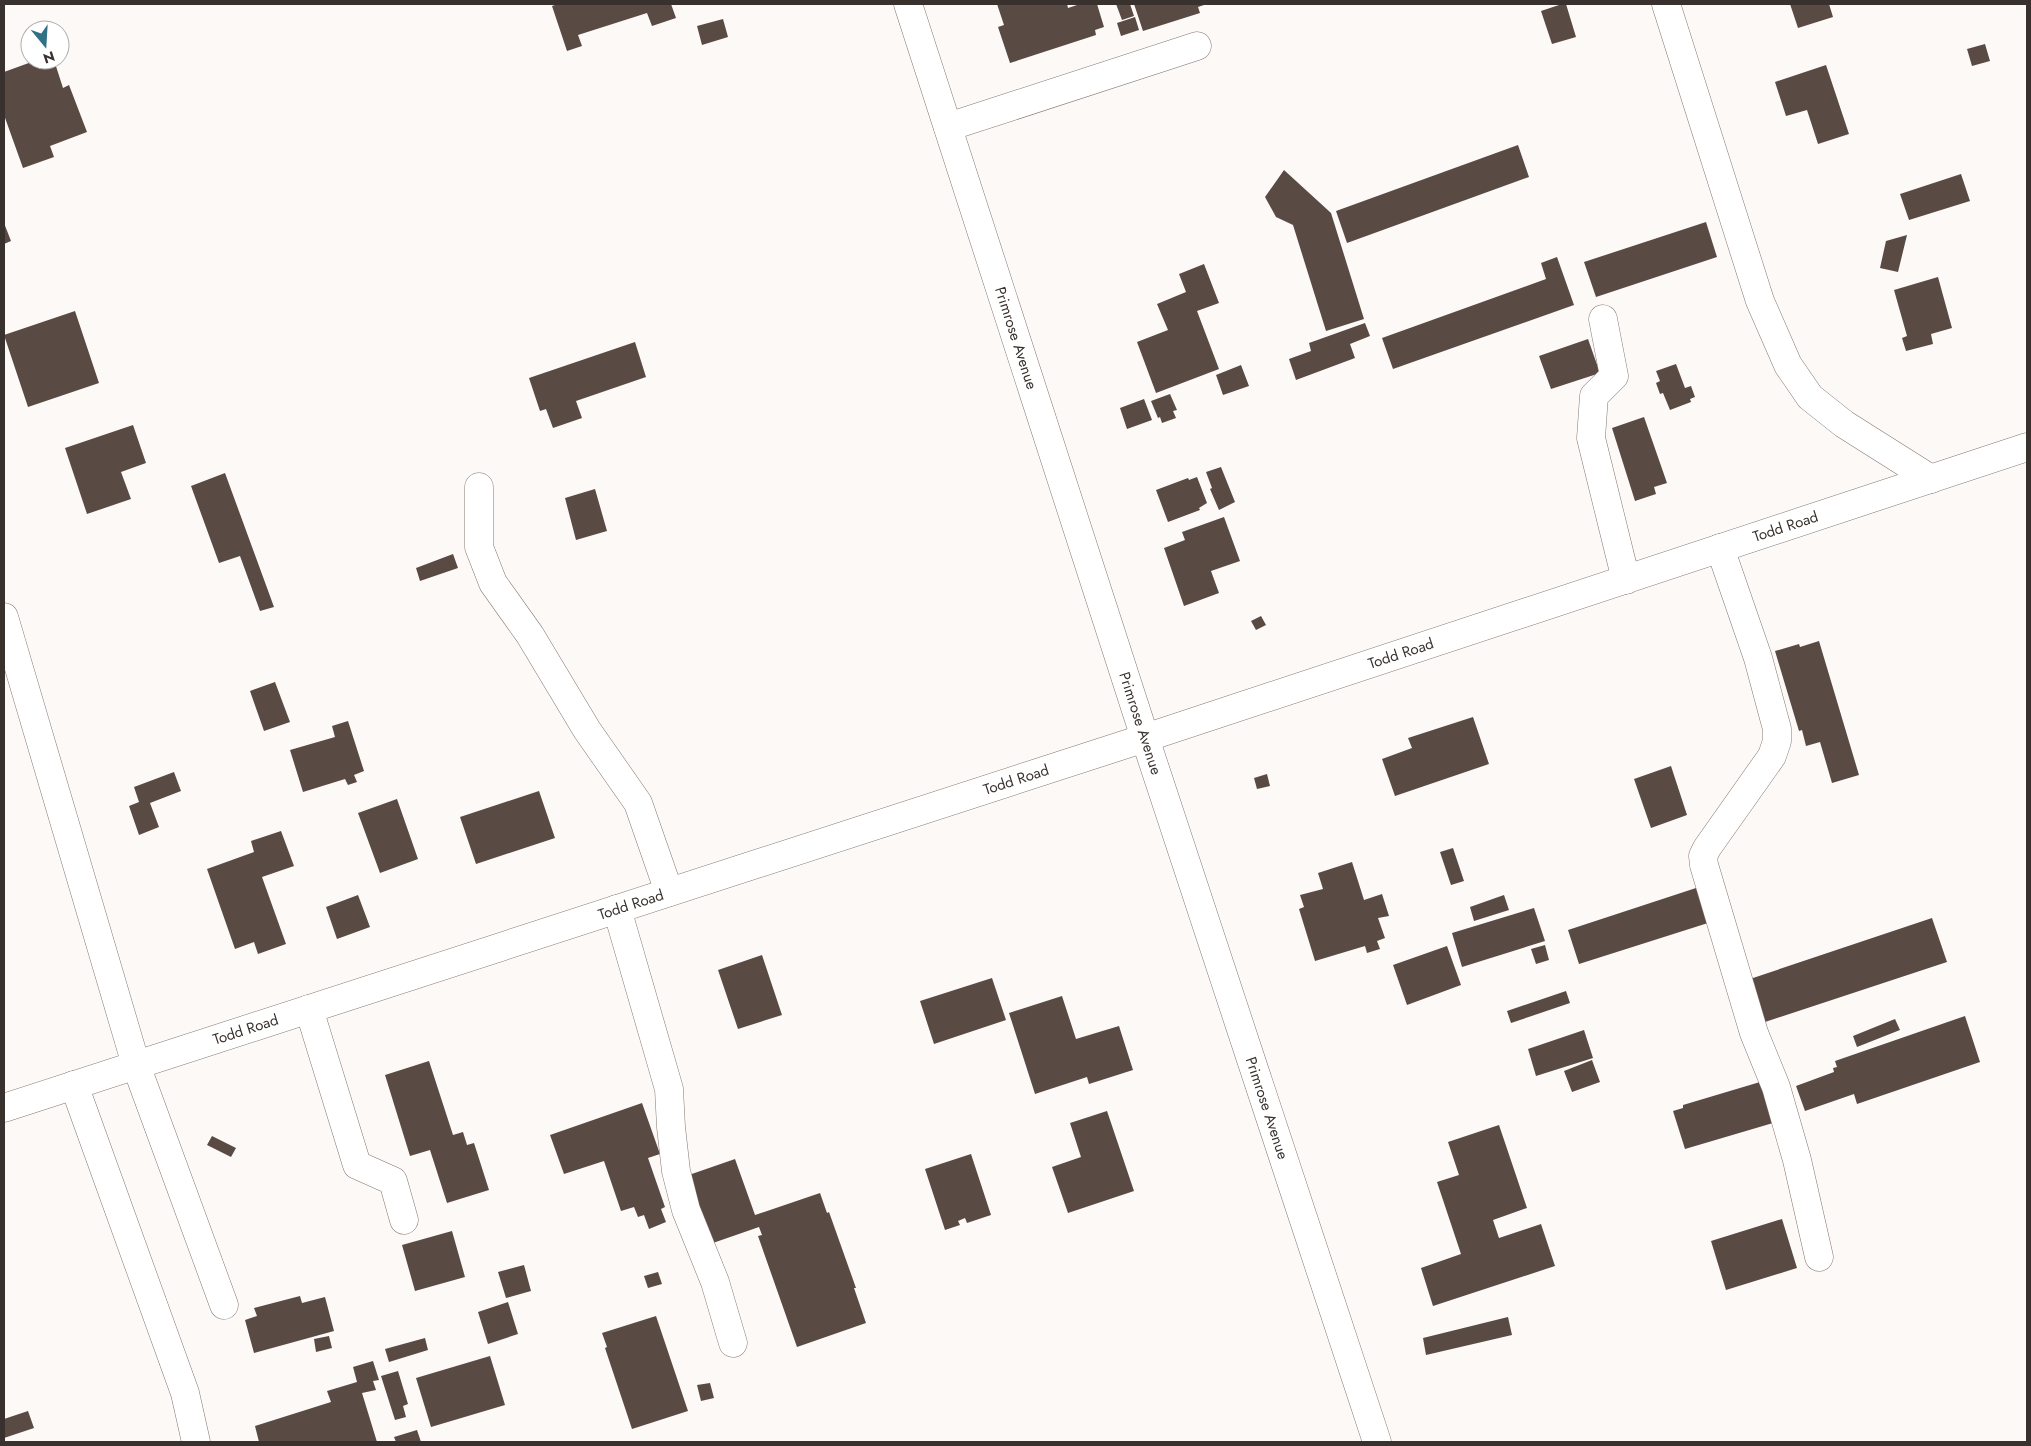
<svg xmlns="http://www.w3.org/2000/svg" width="2031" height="1446" font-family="Jost,sans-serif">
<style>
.building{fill:#594b44}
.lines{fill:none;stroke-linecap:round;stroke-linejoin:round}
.minor-casing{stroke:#877770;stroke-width:29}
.major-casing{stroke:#877770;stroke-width:29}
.minor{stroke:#fff;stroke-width:28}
.major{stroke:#fff;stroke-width:28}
.labels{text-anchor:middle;stroke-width:5;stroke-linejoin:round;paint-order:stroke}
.street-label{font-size:15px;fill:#38312e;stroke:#fff}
</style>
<rect width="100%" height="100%" fill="#fdf9f7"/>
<path class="building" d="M 558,4 L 671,4 L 676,18 L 652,26 L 647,13 L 578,35 L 582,46 L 567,51 L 552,6 Z
M 997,4 L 1067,4 L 1068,8 L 1080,4 L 1097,4 L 1104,27 L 1095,30 L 1096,35 L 1010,63 L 998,27 L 1004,25 Z
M 1116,4 L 1130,4 L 1134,16 L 1122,20 Z
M 1134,4 L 1207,4 L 1198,7 L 1200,13 L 1143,31 Z
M 1562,4 L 1566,4 L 1576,37 L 1552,44 L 1541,11 Z
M 1790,4 L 1829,4 L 1833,17 L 1798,28 Z
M 1135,17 L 1139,30 L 1121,36 L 1117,23 Z
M 723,19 L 728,37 L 702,45 L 697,26 Z
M 1985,44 L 1990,61 L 1972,66 L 1967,49 Z
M 37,60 L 54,60 L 63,88 L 69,85 L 87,132 L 50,146 L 54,157 L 23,168 L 4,115 L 4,72 Z
M 1826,65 L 1849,134 L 1818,144 L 1807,110 L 1786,116 L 1775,82 Z
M 1518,145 L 1529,177 L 1347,243 L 1336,211 Z
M 1284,170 L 1331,213 L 1364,319 L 1326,331 L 1293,225 L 1276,217 L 1265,197 Z
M 1961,174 L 1970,201 L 1909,220 L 1900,194 Z
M 1706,222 L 1717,257 L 1596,297 L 1584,262 Z
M 4,223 L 11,241 L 4,244 Z
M 1907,235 L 1898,272 L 1880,268 L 1886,241 Z
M 1557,257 L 1574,305 L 1393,369 L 1382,338 L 1546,279 L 1541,263 Z
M 1204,264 L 1219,303 L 1197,311 L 1219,369 L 1156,393 L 1137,342 L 1168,330 L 1157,304 L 1186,292 L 1179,274 Z
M 1938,277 L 1952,328 L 1931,334 L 1933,344 L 1906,351 L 1902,338 L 1907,336 L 1894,290 Z
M 75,311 L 99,383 L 28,407 L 4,335 Z
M 1365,323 L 1370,336 L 1350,344 L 1355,358 L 1296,380 L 1289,359 L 1311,351 L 1309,343 Z
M 1588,339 L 1600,373 L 1551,389 L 1539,356 Z
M 635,342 L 646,377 L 576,401 L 582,418 L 553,428 L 546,409 L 540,411 L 529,378 Z
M 1676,364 L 1685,388 L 1691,386 L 1695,397 L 1690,399 L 1691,402 L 1670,410 L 1663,393 L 1660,394 L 1656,383 L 1660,381 L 1656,371 Z
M 1241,365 L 1249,386 L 1223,395 L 1216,375 Z
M 1170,394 L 1177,410 L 1173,411 L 1176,418 L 1162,423 L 1160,417 L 1158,418 L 1151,401 Z
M 1144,399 L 1152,420 L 1127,429 L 1120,408 Z
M 1644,417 L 1667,483 L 1654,487 L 1656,494 L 1635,501 L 1612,428 Z
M 133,425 L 146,463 L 121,472 L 131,499 L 87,514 L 65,448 Z
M 1221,467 L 1235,502 L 1219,510 L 1210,489 L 1212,488 L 1206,472 Z
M 225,473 L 274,607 L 260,611 L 240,556 L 219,563 L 191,486 Z
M 1197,477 L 1207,503 L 1199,508 L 1200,510 L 1168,522 L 1156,490 L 1188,478 L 1189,480 Z
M 595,489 L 607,531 L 576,540 L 565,498 Z
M 1224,517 L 1240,561 L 1211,571 L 1219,593 L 1184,606 L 1164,548 L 1185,540 L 1182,532 Z
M 453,554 L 458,568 L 420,581 L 416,568 Z
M 1261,616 L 1266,625 L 1256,630 L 1251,621 Z
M 1819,641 L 1859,775 L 1832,783 L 1820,742 L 1806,746 L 1802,730 L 1799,731 L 1775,651 L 1799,644 L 1800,647 Z
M 275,682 L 290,722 L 264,731 L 250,691 Z
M 1473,717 L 1489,764 L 1395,796 L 1382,759 L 1412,748 L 1408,738 Z
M 348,721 L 364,771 L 354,775 L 357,782 L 348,785 L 345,779 L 303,792 L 290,750 L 335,737 L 332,726 Z
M 1671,766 L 1687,815 L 1651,828 L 1634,779 Z
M 174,772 L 181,791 L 150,803 L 159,827 L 139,835 L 129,806 L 139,802 L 134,787 Z
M 1267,774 L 1270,786 L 1257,789 L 1254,778 Z
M 539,791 L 555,838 L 476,864 L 460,817 Z
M 397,799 L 418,859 L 380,873 L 358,813 Z
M 281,831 L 294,866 L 262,877 L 286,944 L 258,954 L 254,942 L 235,949 L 207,869 L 254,852 L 251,841 Z
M 1453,848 L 1464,881 L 1451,885 L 1440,852 Z
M 1352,862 L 1364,900 L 1382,894 L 1389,916 L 1378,918 L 1385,938 L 1377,941 L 1380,949 L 1367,953 L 1365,946 L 1315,961 L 1299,909 L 1304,907 L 1300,895 L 1323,889 L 1318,873 Z
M 1696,888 L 1708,923 L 1579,964 L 1568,930 Z
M 358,895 L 370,927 L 337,939 L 326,907 Z
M 1504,895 L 1509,910 L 1474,921 L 1470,907 Z
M 1534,908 L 1545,941 L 1462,967 L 1452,933 Z
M 1932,918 L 1947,962 L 1762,1023 L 1747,980 Z
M 1545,945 L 1549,960 L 1536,964 L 1531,949 Z
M 1447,946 L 1461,985 L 1407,1005 L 1393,965 Z
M 762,955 L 782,1015 L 738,1029 L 718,970 Z
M 992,978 L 1006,1020 L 934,1044 L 920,1001 Z
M 1566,991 L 1570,1003 L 1511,1023 L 1507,1011 Z
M 1062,996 L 1076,1039 L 1119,1026 L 1133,1070 L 1089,1084 L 1087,1077 L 1035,1094 L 1009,1013 Z
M 1965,1016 L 1980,1062 L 1857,1104 L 1854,1094 L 1805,1111 L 1796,1086 L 1834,1072 L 1833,1068 L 1837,1067 L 1835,1061 Z
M 1895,1019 L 1900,1030 L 1857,1047 L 1853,1036 Z
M 1584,1030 L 1593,1058 L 1536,1076 L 1528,1049 Z
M 1592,1060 L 1600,1082 L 1572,1092 L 1564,1071 Z
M 429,1061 L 453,1135 L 463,1132 L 467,1145 L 474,1143 L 489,1190 L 447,1203 L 430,1150 L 410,1156 L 385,1075 Z
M 1760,1082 L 1773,1123 L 1685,1149 L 1673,1111 L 1683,1108 L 1683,1105 Z
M 642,1103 L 660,1154 L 648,1158 L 665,1207 L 661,1209 L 666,1222 L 649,1229 L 644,1215 L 638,1217 L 634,1207 L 621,1211 L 604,1161 L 564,1174 L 550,1135 Z
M 1107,1111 L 1134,1191 L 1068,1213 L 1052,1167 L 1081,1157 L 1070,1123 Z
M 1499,1125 L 1527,1208 L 1493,1220 L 1499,1238 L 1541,1224 L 1555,1266 L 1433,1306 L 1421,1268 L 1461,1254 L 1437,1182 L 1459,1175 L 1448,1142 Z
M 212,1136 L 236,1148 L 231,1157 L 207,1145 Z
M 971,1154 L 991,1215 L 967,1223 L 965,1218 L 958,1221 L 960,1225 L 945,1230 L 925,1169 Z
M 735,1159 L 755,1215 L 820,1193 L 827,1213 L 829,1212 L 856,1288 L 854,1288 L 866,1323 L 797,1347 L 758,1236 L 762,1235 L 759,1227 L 710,1244 L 686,1176 Z
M 1782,1219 L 1797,1268 L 1726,1290 L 1711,1241 Z
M 452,1231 L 465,1277 L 415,1291 L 402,1245 Z
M 524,1265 L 531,1291 L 506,1298 L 498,1272 Z
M 658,1272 L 662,1284 L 648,1288 L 644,1276 Z
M 300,1296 L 302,1303 L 325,1297 L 334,1331 L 254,1353 L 245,1320 L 257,1316 L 254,1308 Z
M 508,1302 L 518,1334 L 488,1344 L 478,1312 Z
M 656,1316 L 688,1411 L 632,1429 L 605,1348 L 607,1347 L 602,1333 Z
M 1508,1317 L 1512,1335 L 1426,1355 L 1423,1338 Z
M 329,1336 L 332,1348 L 316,1352 L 314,1339 Z
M 425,1338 L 428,1350 L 389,1362 L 385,1349 Z
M 490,1356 L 505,1405 L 431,1427 L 416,1378 Z
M 373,1361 L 379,1380 L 373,1381 L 376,1390 L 362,1393 L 377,1442 L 259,1442 L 255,1426 L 331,1402 L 327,1391 L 357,1382 L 353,1367 Z
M 398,1371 L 408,1404 L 403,1406 L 406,1417 L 395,1420 L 381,1376 Z
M 710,1383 L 714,1398 L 701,1401 L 697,1385 Z
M 28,1411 L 34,1428 L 4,1438 L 4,1419 Z
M 417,1430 L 421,1442 L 396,1442 L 394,1437 Z"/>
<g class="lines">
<defs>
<g id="minor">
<path id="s1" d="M 908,4 L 1145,738 L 1377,1442"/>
<path d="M 1666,4 L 1760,301 L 1788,365 L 1810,397 L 1844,424 L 1931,479"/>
<path d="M 948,127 L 1197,46"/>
<path d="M 1603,319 L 1614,376 L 1594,396 L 1591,438 L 1626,580"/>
<path d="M 479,487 L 479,547 L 493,583 L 530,635 L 587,730 L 638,803 L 669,892"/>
<path d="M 1720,548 L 1758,658 L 1777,729 L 1777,741 L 1772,756 L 1707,848 L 1703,856 L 1704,865 L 1754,1033 L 1776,1087 L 1797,1160 L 1819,1257"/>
<path d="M 4,617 L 136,1065 L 224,1305"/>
<path d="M 617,909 L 669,1089 L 671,1127 L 676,1171 L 686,1210 L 715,1282 L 733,1343"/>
<path d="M 309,1009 L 357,1165 L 393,1181 L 404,1220"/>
<path d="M 74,1085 L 185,1393 L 196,1442"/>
</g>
<g id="major">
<path id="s2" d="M 4,1108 L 1145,738 L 2027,447"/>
</g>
</defs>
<use href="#minor" class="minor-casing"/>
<use href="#major" class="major-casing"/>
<use href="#minor" class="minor"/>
<use href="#major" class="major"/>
</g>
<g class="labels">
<g class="street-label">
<text dy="5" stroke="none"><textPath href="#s1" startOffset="351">Primrose Avenue</textPath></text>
<text dy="5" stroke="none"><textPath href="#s2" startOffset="1874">Todd Road</textPath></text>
<text dy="5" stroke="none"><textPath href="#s2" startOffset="1469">Todd Road</textPath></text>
<text dy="5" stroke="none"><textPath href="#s1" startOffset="756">Primrose Avenue</textPath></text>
<text dy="5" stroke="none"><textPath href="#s2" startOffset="1064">Todd Road</textPath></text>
<text dy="5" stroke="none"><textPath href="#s2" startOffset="659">Todd Road</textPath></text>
<text dy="5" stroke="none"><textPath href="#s2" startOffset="254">Todd Road</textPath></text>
<text dy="5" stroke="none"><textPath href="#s1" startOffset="1161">Primrose Avenue</textPath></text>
</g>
</g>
<rect width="2031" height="1446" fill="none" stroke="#38312e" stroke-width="10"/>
<g transform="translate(45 45) rotate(162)"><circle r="24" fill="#ffffff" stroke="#afadab"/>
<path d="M0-4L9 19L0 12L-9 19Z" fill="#317185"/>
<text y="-8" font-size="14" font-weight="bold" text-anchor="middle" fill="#38312e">N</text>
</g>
</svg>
